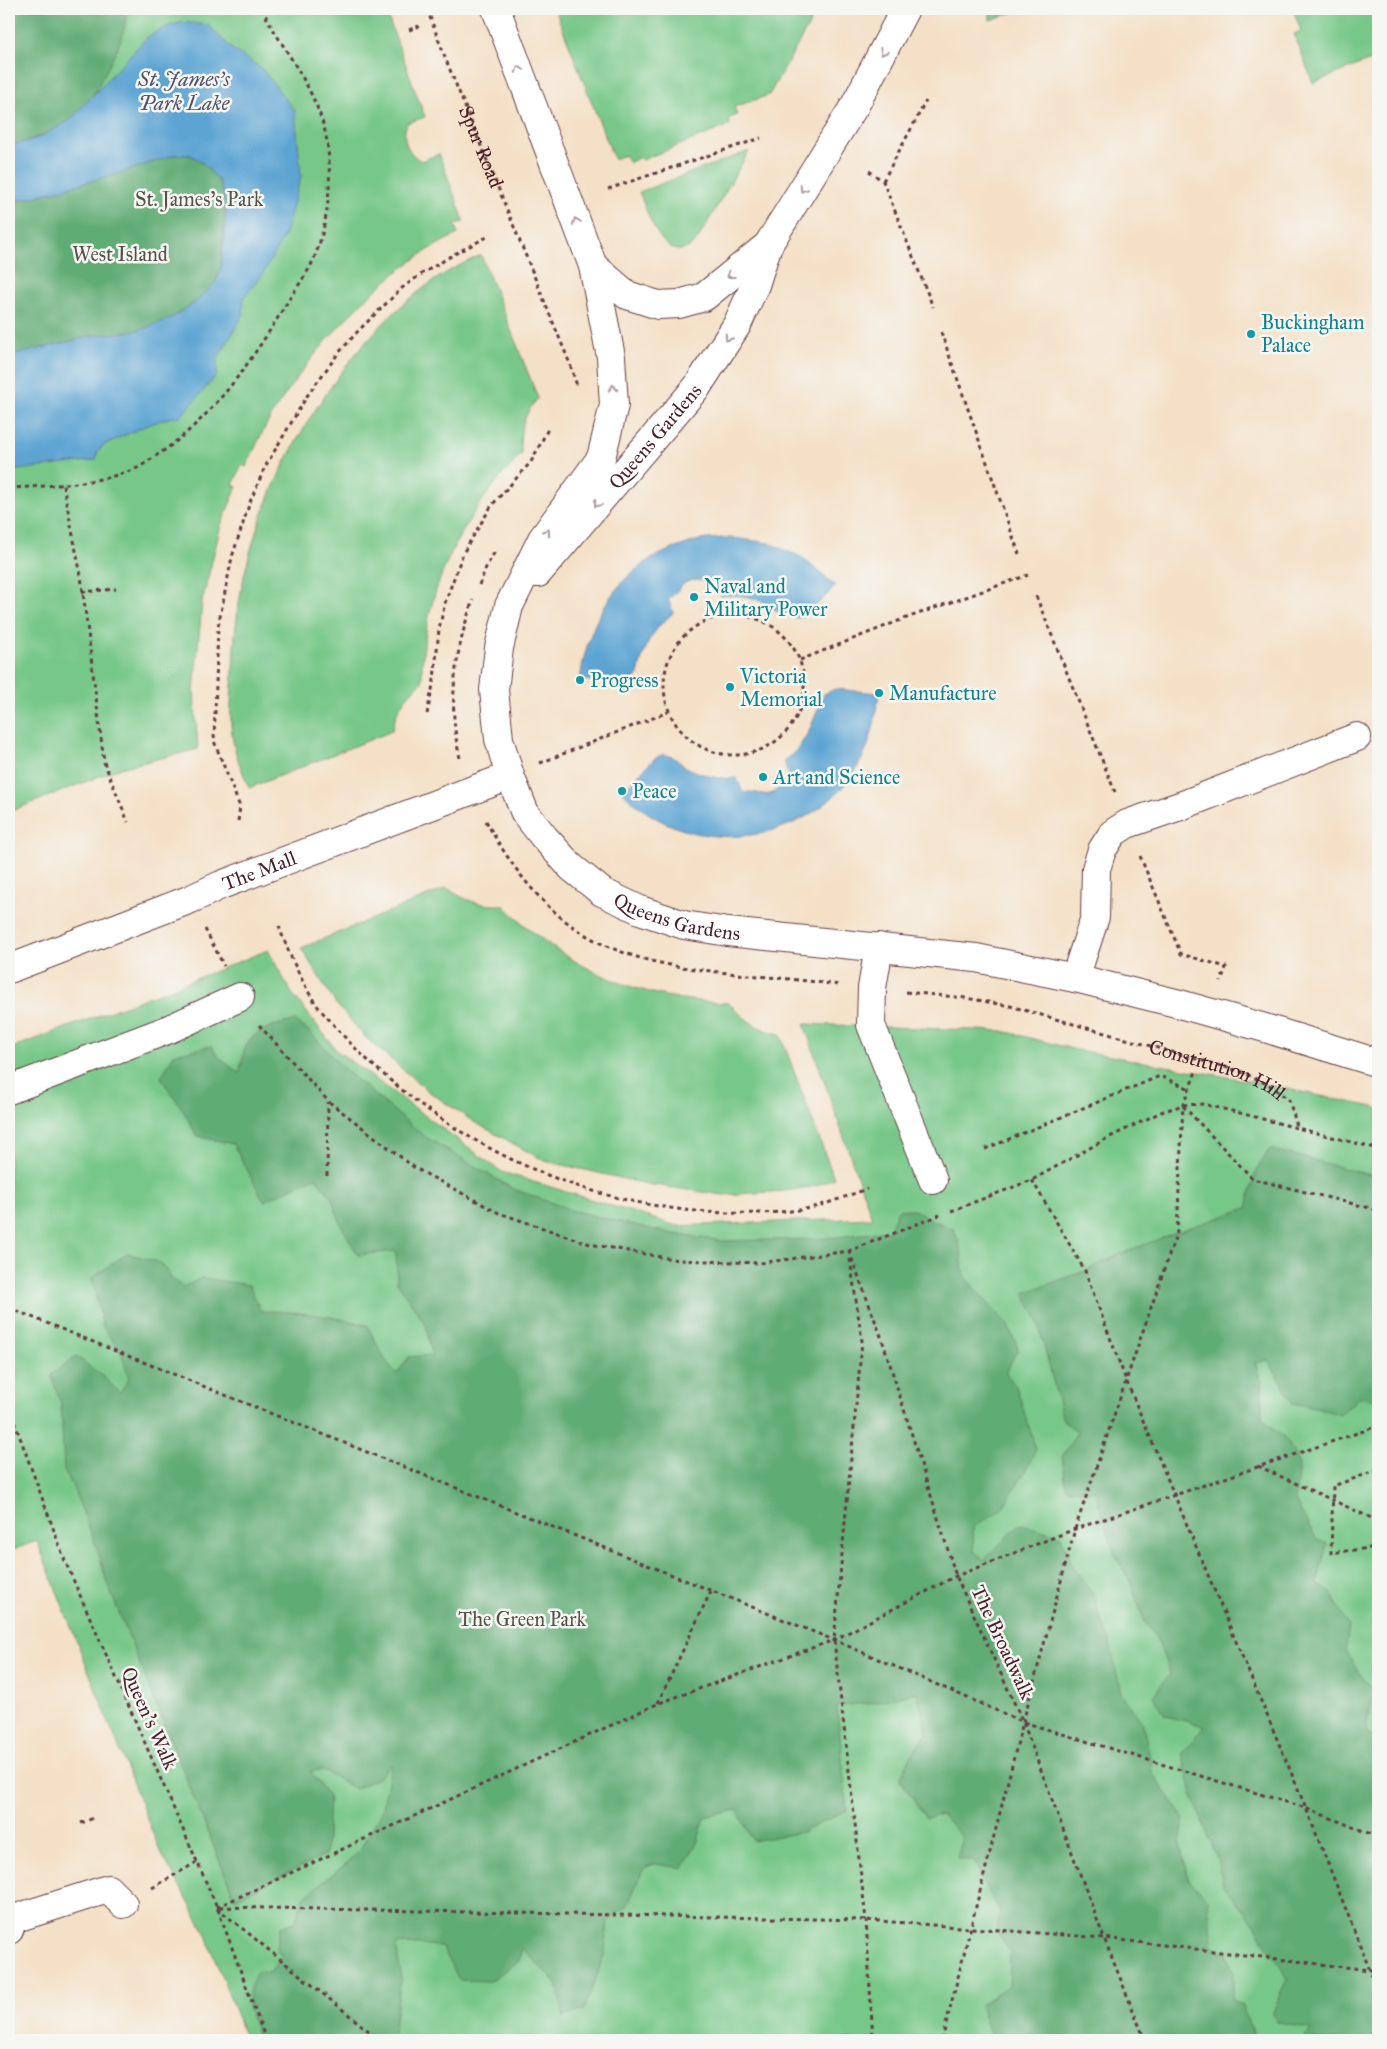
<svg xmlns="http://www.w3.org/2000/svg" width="1387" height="2049" font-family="'IM FELL Great Primer',serif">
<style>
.green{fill:#77c788;stroke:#60735a}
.forest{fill:#61ac74;stroke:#566650}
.water{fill:#5da4d3;stroke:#54627f}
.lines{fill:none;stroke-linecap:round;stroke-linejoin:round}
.minor-casing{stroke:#643c42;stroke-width:30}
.path{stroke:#643c42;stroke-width:3;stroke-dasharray:4 4;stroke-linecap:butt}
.minor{stroke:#fff;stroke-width:28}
.oneway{stroke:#ae9aa0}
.culture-dot{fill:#0f9aa8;stroke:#f6f6f2;stroke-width:2}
.labels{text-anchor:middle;stroke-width:5;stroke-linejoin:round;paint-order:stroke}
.street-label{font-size:20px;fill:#4a1f2b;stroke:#f6f6f2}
.park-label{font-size:20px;fill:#585147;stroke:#f6f6f2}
.culture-label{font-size:20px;fill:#0d838f;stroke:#f6f6f2;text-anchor:start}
.water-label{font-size:21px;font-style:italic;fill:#52546e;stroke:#f6f6f2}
</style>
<rect width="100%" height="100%" fill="#f6f6f2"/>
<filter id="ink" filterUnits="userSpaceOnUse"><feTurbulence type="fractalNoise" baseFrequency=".02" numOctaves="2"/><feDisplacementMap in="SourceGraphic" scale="10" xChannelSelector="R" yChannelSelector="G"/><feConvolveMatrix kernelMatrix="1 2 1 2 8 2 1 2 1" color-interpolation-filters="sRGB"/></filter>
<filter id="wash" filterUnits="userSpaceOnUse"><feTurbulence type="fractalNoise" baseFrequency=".0096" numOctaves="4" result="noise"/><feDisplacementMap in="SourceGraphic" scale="20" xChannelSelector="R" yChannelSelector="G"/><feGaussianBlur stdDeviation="1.12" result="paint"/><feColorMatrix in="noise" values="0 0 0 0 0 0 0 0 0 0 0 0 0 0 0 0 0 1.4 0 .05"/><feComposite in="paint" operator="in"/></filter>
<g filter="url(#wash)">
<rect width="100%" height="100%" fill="#f4e0c6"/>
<path class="green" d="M 9,9 L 385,9 L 425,117 L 407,123 C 401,139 407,152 421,161 L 439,154 L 464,221 L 455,225 L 458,234 C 388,266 325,336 282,399 C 267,420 257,444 246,467 L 242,465 L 233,485 L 237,487 L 221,525 L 202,602 L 194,692 L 198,749 L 120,768 L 9,812 Z
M 555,9 L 818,9 L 769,95 L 734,107 L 737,115 L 728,119 L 730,125 L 642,160 L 640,157 L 629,163 L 625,155 L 614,159 Z
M 992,9 L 1023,9 L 990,20 L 990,13 Z
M 1293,9 L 1378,9 L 1378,57 L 1313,83 L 1294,34 L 1301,31 Z
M 749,151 L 698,239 C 666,275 648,213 639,192 Z
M 481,255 L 538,398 C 524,415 517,431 522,454 C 461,515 421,594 422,682 C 405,696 396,709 392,731 L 249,788 C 242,770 234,753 232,734 C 229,713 232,691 233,670 C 235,565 270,473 330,388 C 358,348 391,310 432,282 C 447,271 464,263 481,255 Z
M 447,888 C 465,901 481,906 503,905 C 566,968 639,1001 729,1003 C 745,1020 758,1030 780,1034 L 834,1178 L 816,1186 L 785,1191 L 723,1195 L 647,1184 L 545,1161 L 474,1122 L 428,1091 L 367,1039 L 336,1004 L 301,948 Z
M 268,950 L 291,992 L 337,1051 L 502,1172 L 677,1226 L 872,1218 L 804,1024 L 1003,1031 L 1077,1050 L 1239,1079 L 1378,1108 L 1378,2040 L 246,2040 L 204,1930 L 159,1849 L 37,1541 L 9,1551 L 9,1049 L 170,989 Z"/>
<path class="forest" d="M 9,9 L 127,9 C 126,31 117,52 106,71 C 101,80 97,90 91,98 C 73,126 38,138 9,146 Z
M 174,155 L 191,155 L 205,165 L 219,181 L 225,199 L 221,267 L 215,283 L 196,302 L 171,318 L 140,330 L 92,336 L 9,356 L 9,202 L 34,197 L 123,172 Z
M 295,1021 L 310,1032 L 344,1069 L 424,1136 L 513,1189 L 574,1211 L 668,1233 L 722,1241 L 818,1239 L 889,1231 L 898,1210 L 913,1209 L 925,1217 L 954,1229 L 961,1250 L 963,1272 L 974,1288 L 1007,1324 L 1018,1348 L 1006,1373 L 1016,1386 L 1036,1449 L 1027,1468 L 1002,1509 L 973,1527 L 974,1551 L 984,1560 L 1020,1524 L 1061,1536 L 1073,1567 L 1096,1598 L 1098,1612 L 1109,1639 L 1121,1693 L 1143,1724 L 1153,1774 L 1184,1818 L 1180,1846 L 1189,1880 L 1208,1900 L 1212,1945 L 1227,1953 L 1233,1973 L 1233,2000 L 1242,2005 L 1255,2040 L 992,2040 L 980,2005 L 1009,1985 L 1010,1952 L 997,1932 L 1000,1911 L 986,1887 L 975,1862 L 957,1858 L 963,1838 L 943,1815 L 926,1818 L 900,1779 L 911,1756 L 927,1733 L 917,1692 L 877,1702 L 837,1706 L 847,1810 L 802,1832 L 753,1841 L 737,1810 L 704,1817 L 698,1841 L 683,1868 L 655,1864 L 644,1868 L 627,1906 L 608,1921 L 605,1953 L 584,2010 L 564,2017 L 557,1984 L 522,1948 L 519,1961 L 490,1981 L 459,1980 L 442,1946 L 396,1944 L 401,1978 L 393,2033 L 390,2040 L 259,2040 C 248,2007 242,2005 257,1971 L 269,1973 L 282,1956 L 276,1948 L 281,1926 L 295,1922 L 304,1897 L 347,1863 L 360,1850 L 382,1811 L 392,1763 L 378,1778 L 355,1789 L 323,1770 L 310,1771 L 329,1797 L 326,1854 L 235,1899 L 107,1583 L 97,1548 L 72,1485 L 64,1471 L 61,1403 L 51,1375 L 76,1356 L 106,1379 L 120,1393 L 129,1379 L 122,1354 L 103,1327 L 92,1278 L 127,1253 L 161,1263 L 172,1279 L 183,1287 L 202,1278 L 249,1285 L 261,1311 C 298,1311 332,1316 367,1325 L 385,1360 L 397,1374 L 409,1357 L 432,1355 L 426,1325 L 397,1282 L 396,1251 L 358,1255 L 341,1225 L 331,1196 L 315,1177 L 264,1201 L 233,1144 L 197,1136 L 183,1110 L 161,1078 L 174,1054 L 211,1046 L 219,1058 L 239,1073 C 242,1064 243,1050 248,1042 C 257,1029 281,1023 295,1021 Z
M 1270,1149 L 1378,1177 L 1378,1400 L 1359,1397 L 1340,1415 L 1319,1408 L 1293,1403 L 1268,1360 L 1255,1363 L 1262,1383 L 1262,1419 L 1287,1440 L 1299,1464 L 1295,1501 L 1316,1538 L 1327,1544 L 1317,1584 L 1331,1593 L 1349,1627 L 1345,1651 L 1364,1680 L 1375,1690 L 1366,1726 L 1367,1733 L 1378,1740 L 1378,2040 L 1303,2040 L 1311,2029 L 1278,2023 L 1272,2014 L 1288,1980 L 1255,1924 L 1223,1885 L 1216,1855 L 1194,1801 L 1182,1753 L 1205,1726 L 1166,1716 L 1153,1696 L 1170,1674 L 1157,1639 L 1145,1622 L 1130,1581 L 1114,1553 L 1095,1491 L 1066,1488 L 1062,1457 L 1077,1432 L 1063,1420 L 1037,1318 L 1024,1293 L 1085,1271 L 1113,1257 L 1177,1232 L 1247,1208 C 1252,1186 1255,1167 1270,1149 Z"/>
<path class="water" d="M 182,22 L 208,25 L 232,49 L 262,69 L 295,111 L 301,176 L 285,234 L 263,274 L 244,297 L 243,315 L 217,360 L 217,375 L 180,417 C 166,414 117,439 102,446 L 97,453 L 96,460 L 9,471 L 9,356 L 92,336 L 140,330 L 171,318 L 196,302 L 215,283 L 221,267 L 226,217 L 225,199 L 219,181 L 205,165 L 191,155 L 174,155 L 123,172 L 34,197 L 9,202 L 9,146 L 38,138 L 70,120 L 147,37 L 164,28 Z
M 734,538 L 769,543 L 801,557 L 836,586 L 805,616 C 786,624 770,602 752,598 C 742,595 731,595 721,596 L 715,581 C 706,584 697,577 687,582 C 678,586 677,595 668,598 L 673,613 L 660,625 L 649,640 L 642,658 L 638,674 L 635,678 L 623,683 L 580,680 C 588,619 618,567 678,547 C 685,545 693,541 700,540 C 711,538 723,538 734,538 Z
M 835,689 L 879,693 C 876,715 873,735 864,755 C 821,846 689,865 622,791 L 654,759 C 658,757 661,754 665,755 C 674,755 679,763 686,767 C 702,775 719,780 737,778 L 743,793 C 759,788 772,806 783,779 L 789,776 L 784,761 C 808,744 813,719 824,694 Z"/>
</g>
<g filter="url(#ink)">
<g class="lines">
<defs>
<g id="minor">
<path id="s3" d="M 496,9 L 593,266 L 611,357 L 614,405 L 601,458 L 542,539 L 509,606 L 499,648 L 494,690 L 499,739 L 510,776 L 525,813 L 544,837 L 571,867 L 602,892 L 640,910 L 684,925 L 728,932 L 976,958 L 1075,978 L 1176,1003 L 1265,1028 L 1378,1063"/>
<path d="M 593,266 L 627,295 L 658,305 L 679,304 L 704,297 L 768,245"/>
<path id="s4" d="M 538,573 L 697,387 L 737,325 L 755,285 L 768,245 L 855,105 L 905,9"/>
<path d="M 879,947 L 872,988 L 871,1025 L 933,1180"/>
<path id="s5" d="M 9,969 L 191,899 L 221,885 L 510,776"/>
<path d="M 1075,978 L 1095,917 L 1096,869 L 1102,850 L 1113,833 L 1127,824 L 1183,805 L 1357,737"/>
<path d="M 9,1090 L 167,1030 L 240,997"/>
<path d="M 9,1930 L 13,1919 L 108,1889 L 123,1904"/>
</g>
</defs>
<use href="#minor" class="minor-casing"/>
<g class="path">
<path id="s1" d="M 427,9 L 446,60 L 570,364 L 577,386"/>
<path d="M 409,30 L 419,26"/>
<path d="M 869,171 L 883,181 L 933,307"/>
<path d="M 883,181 L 926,101"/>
<path d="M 608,189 L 761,138"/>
<path d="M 941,332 L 1019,554"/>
<path d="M 63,485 L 81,576 L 104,762 L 128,822"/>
<path d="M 9,488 C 48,486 98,484 135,469 C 142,466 148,461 154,457 C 214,419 254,357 290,298 C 299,284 310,270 315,256 C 329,220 333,174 326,136 C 316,88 284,52 262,9"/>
<path d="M 479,585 L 487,565 L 496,550"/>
<path d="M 82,592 L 116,589"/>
<path d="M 1036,596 L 1115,792"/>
<circle cx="734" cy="685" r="70"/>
<path d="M 800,660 L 901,620 L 1028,575"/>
<path d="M 427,714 L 434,680 L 439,629 L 445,603 L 463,553 L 492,505 L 531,462 L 548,429"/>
<path d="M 460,758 C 447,705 455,650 473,600"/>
<path d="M 540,763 L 668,712"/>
<path d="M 238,821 L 240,807 L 214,741 L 218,627 L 232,557 L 250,502 L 265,467 L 307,396 L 337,355 L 359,330 L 402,288 L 423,273 L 458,252 L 489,236"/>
<path d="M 486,821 C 507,860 535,899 572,926 C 629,967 701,970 768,977 C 792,979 816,982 840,985"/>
<path d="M 1140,856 L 1181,954 L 1226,967 L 1221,982"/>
<path d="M 279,926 C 286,948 303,985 316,1004 C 321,1011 328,1018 333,1024 C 351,1045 369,1062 390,1080 C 500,1174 646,1225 791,1211 C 817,1209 843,1197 867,1189"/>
<path d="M 205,929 L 224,966"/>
<path id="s2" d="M 906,992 L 966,998 L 1010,1006 L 1242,1072 L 1271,1086 L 1289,1100 L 1297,1126"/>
<path d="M 259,1025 L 328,1101 L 415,1168 L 499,1213 L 590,1244 L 678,1260 L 760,1263 L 849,1251 L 940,1215"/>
<path d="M 1183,1106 L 1253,1179 L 1378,1210"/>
<path d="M 985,1149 L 1160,1076 L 1190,1089"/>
<path d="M 327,1176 L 328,1102"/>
<path d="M 1032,1180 L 1085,1271 L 1126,1380 L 1306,1808 L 1378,1991"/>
<path d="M 951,1211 L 1032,1180 L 1106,1139 L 1161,1112 L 1183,1105 L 1203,1104 L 1232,1111 L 1378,1149"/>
<path d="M 849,1251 L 882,1339 L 956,1576 L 1023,1722 L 1104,1938 L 1145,2040"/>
<path d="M 850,1259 L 862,1341 L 834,1640 L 866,1920 L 873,2040"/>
<path d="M 9,1308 L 834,1640 L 1023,1722 L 1306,1808 L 1378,1837"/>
<path d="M 9,1407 L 65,1561 L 217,1907 L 266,2040"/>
<path d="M 1258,1466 L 1378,1521"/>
<path d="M 1378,1470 L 1333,1486 L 1331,1553 L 1378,1547"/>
<path d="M 658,1703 L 711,1591"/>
<path d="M 81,1823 L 94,1818"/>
<path d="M 152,1888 L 197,1862"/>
<path d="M 217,1907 L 657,1704 L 834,1640 L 956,1576 L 1075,1529 L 1378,1426"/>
<path d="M 220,1907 L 866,1920 L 1104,1938 L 1378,1971"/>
<path d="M 217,1908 L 380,2040"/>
<path d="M 942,2040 L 1023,1722 L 1075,1529 L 1177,1232 L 1183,1105 L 1197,1069"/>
</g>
<use href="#minor" class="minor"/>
</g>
<defs><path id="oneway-chevron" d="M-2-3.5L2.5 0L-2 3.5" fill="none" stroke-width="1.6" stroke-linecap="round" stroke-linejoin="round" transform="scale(1.25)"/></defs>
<g class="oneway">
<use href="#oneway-chevron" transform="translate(883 52) rotate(118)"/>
<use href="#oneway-chevron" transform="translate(519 69) rotate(-111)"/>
<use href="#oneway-chevron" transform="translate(803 189) rotate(123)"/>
<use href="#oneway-chevron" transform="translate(576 221) rotate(-111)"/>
<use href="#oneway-chevron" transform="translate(730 275) rotate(142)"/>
<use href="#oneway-chevron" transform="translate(728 338) rotate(123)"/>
<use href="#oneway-chevron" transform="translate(613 388) rotate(-93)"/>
<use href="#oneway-chevron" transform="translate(597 504) rotate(130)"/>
<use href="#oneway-chevron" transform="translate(547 532) rotate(-55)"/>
</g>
</g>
<g class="culture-dot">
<circle cx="1251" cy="334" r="5"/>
<circle cx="694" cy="597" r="5"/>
<circle cx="580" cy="680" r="5"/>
<circle cx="730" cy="687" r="5"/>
<circle cx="879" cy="693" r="5"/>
<circle cx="763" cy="777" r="5"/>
<circle cx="622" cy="791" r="5"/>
</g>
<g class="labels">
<g class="street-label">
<text dy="7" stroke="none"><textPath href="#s1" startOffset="148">Spur Road</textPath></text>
<text dy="7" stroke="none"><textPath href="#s4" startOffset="180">Queens Gardens</textPath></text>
<text dy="7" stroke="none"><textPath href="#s5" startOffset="269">The Mall</textPath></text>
<text dy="7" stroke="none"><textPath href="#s3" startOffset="1049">Queens Gardens</textPath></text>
<text dy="7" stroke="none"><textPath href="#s2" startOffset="322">Constitution Hill</textPath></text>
<text transform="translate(1003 1642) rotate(65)" y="7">The Broadwalk</text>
<text transform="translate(150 1718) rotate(66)" y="7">Queen's Walk</text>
</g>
<g class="park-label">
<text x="199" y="206">St. James's Park</text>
<text x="120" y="261">West Island</text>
<text x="522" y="1626">The Green Park</text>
</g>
<g class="culture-label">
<text x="1261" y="329">Buckingham<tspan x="1261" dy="23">Palace</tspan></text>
<text x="704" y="593">Naval and<tspan x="704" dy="23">Military Power</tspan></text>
<text x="740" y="683">Victoria<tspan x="740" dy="23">Memorial</tspan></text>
<text x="590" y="687">Progress</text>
<text x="889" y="700">Manufacture</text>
<text x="773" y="784">Art and Science</text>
<text x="632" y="798">Peace</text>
</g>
<g class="water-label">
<text x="184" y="86">St. James's<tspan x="184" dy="24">Park Lake</tspan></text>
</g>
</g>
<rect width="1387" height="2049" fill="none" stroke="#f6f6f2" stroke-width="30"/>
</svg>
